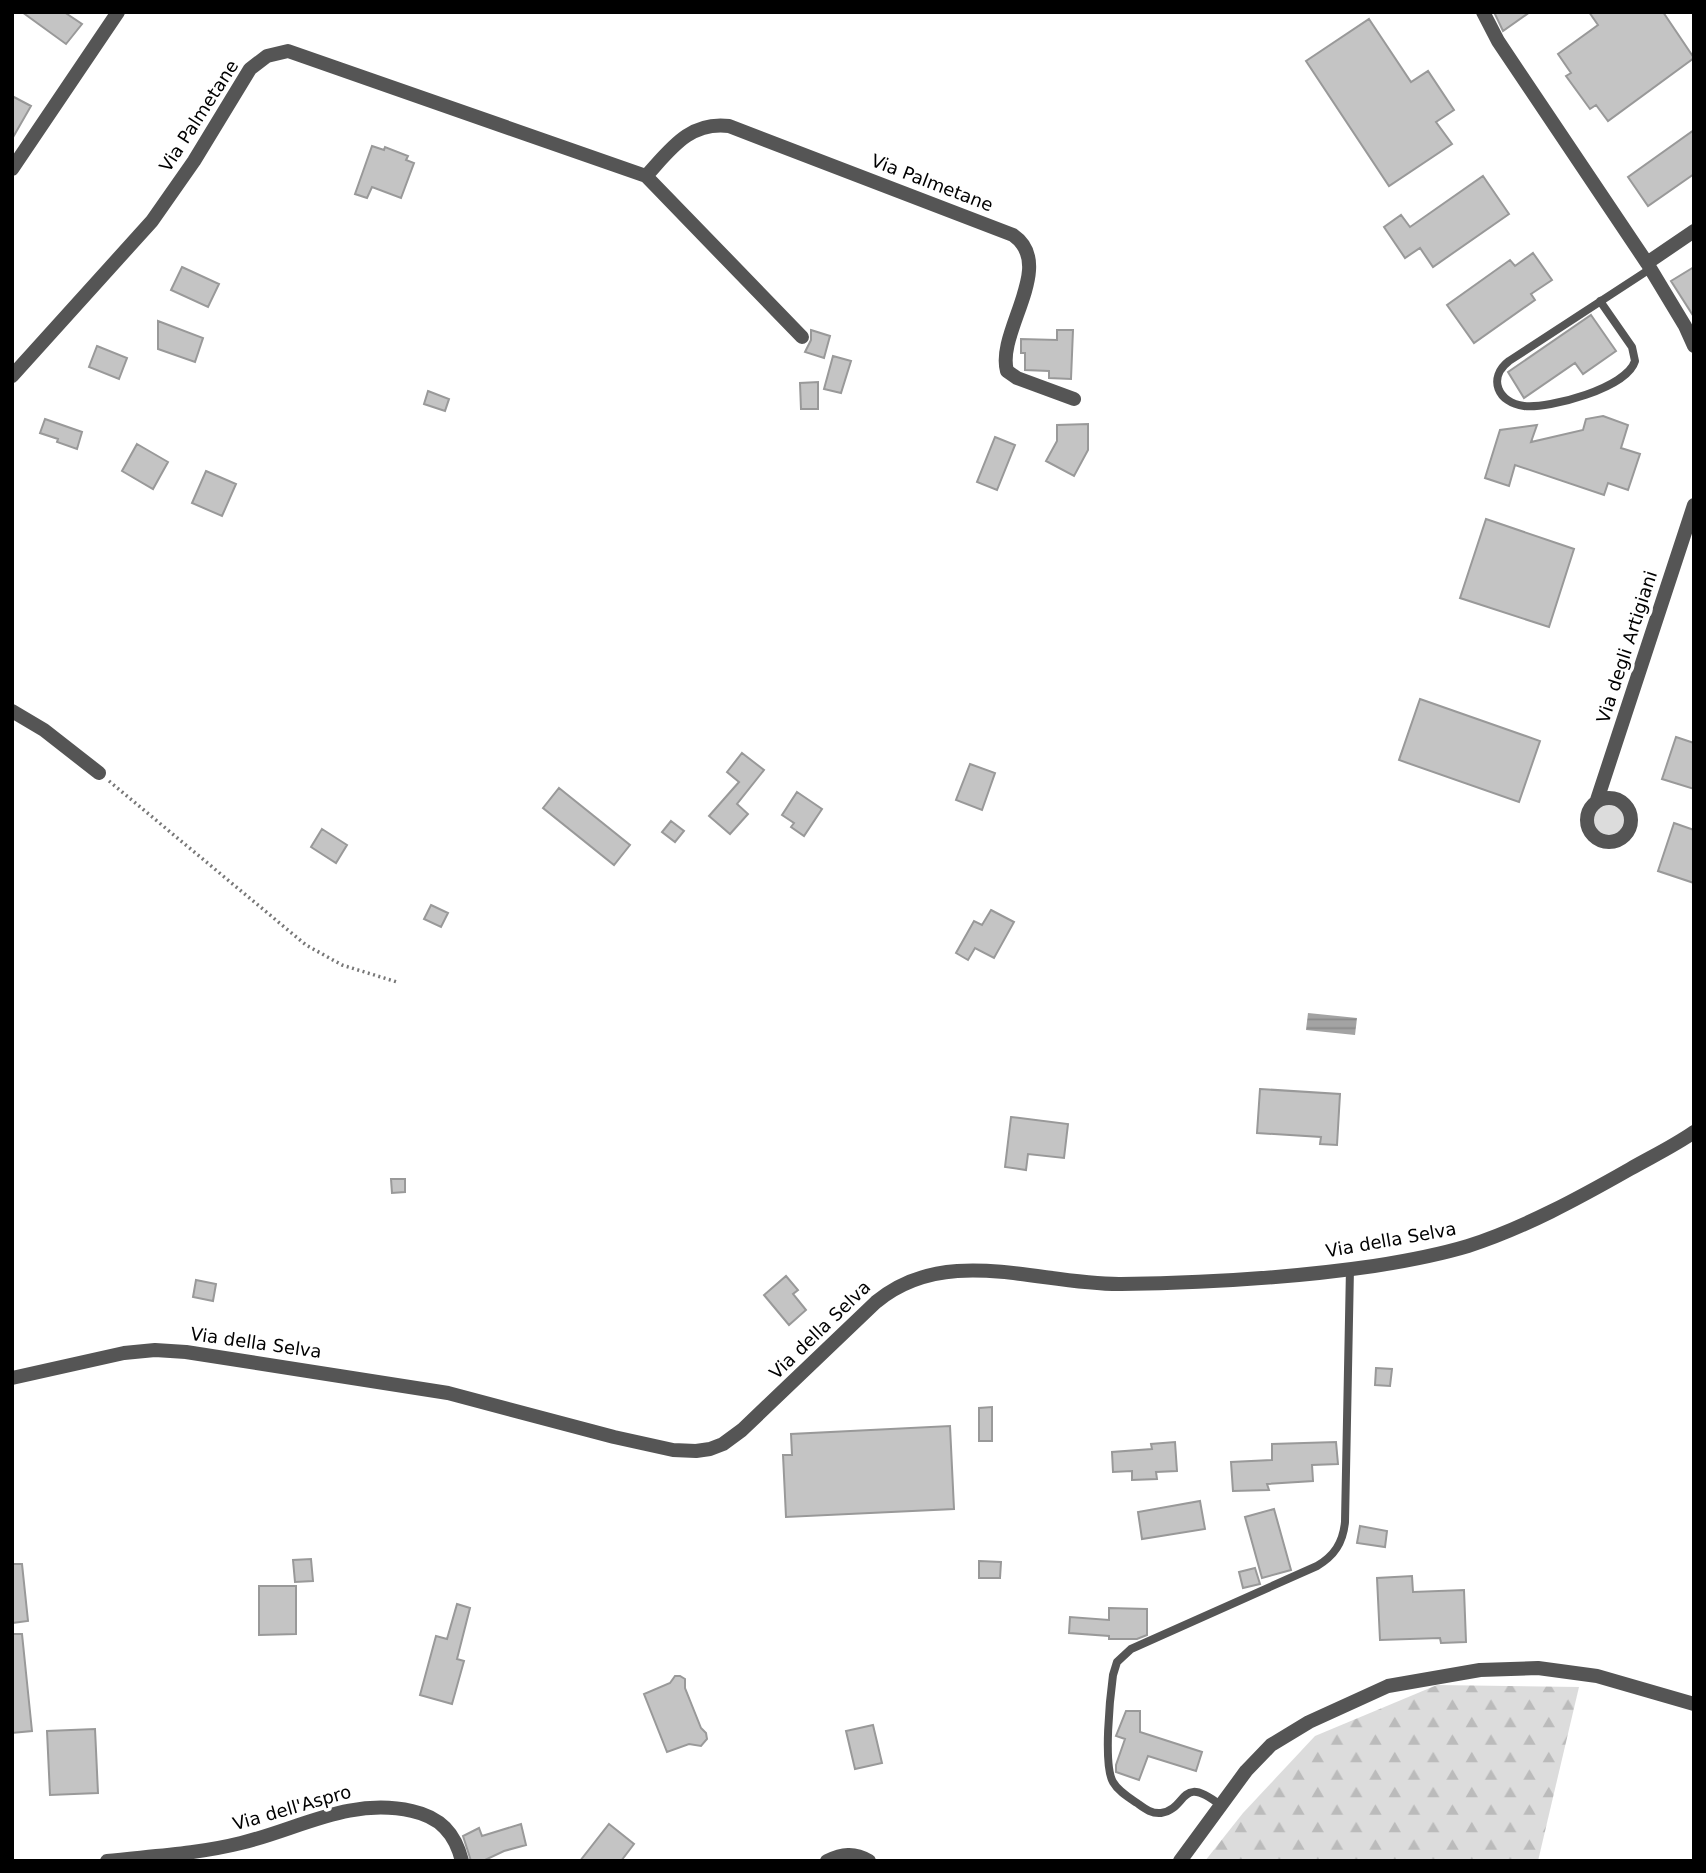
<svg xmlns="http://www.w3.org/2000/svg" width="1706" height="1873" font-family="'DejaVu Sans',sans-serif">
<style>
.grass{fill:#dcdcdc}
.forest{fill:url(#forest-firs)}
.water{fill:url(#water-rules)}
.building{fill:#c4c4c4;stroke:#999;stroke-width:2}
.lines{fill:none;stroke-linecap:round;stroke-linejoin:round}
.path{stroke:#777;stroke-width:3.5;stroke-dasharray:2 3.5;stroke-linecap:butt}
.service{stroke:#555;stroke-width:8}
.minor{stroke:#555;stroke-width:14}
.tertiary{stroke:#555;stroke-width:14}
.labels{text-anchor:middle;stroke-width:7;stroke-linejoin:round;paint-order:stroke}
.street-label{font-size:18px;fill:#000;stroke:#fff}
</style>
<defs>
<pattern id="forest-firs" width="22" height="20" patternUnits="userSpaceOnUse" patternTransform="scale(1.75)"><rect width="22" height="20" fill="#dcdcdc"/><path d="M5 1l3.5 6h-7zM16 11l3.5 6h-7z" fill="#bbb"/></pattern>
<pattern id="water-rules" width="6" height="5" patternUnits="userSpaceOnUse" patternTransform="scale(1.75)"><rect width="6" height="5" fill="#a3a3a3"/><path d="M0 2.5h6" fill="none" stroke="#8b8b8b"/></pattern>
</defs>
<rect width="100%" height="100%" fill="#fff"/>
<path class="grass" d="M1591 820a17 17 0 1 1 34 0a17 17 0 1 1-34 0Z"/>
<path class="forest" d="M 1437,1685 L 1579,1687 L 1538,1861 L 1205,1861 L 1243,1813 L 1315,1736 Z"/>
<path class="water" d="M 1308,1013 L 1357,1018 L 1355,1035 L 1306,1030 Z"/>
<path class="building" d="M 22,12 L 64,12 L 82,24 L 66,44 Z
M 1494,12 L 1530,12 L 1503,31 Z
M 1589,12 L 1663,12 L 1694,58 L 1608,121 L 1596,105 L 1590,109 L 1566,76 L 1571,73 L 1558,54 L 1598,25 Z
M 1369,19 L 1411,82 L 1428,71 L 1454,110 L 1436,122 L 1452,144 L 1389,186 L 1306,61 Z
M 12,96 L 31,106 L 12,139 Z
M 1694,130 L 1694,174 L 1648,206 L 1628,177 Z
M 372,146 L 384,150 L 385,147 L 408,156 L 406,160 L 414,163 L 401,198 L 372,187 L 367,198 L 355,194 Z
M 1483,176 L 1509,214 L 1433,267 L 1420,248 L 1405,258 L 1384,227 L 1401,215 L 1410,227 Z
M 1533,253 L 1552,280 L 1531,294 L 1535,300 L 1474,343 L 1447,305 L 1510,260 L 1515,266 Z
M 182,267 L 219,284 L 208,307 L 171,290 Z
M 1694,267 L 1694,317 L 1671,281 Z
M 1591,315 L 1616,351 L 1583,374 L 1575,363 L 1524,398 L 1508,372 Z
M 158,321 L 203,338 L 195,362 L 158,349 Z
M 811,330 L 830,336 L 824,358 L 805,352 L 811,340 Z
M 1057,330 L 1073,330 L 1071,379 L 1049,378 L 1049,371 L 1025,370 L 1025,353 L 1021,353 L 1021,339 L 1057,340 Z
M 97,346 L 127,358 L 119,379 L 89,367 Z
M 833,356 L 851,361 L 841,393 L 824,389 Z
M 818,382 L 818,409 L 801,409 L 800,383 Z
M 428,391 L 449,399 L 445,411 L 424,404 Z
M 1603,416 L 1628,425 L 1621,448 L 1640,454 L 1628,490 L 1608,483 L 1604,495 L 1515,465 L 1509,486 L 1485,478 L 1500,430 L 1537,425 L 1531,442 L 1583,430 L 1586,419 Z
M 45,419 L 82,432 L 77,449 L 57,442 L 58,439 L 40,433 Z
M 1088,424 L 1088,450 L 1074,476 L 1046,461 L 1057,441 L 1057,425 Z
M 995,437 L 1015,445 L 997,490 L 977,482 Z
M 137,444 L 168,462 L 153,489 L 122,471 Z
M 206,471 L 236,484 L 222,516 L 192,503 Z
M 1486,519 L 1574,549 L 1549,627 L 1460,598 Z
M 1420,699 L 1540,741 L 1519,802 L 1399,760 Z
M 1676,737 L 1694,743 L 1694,789 L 1662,779 Z
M 742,753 L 764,770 L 737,804 L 748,814 L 730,834 L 709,816 L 739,782 L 727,772 Z
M 970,764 L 995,773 L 982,810 L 956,800 Z
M 559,788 L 630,845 L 614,865 L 543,808 Z
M 797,792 L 822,809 L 804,836 L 791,827 L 794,823 L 782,815 Z
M 671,821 L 684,831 L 675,842 L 662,832 Z
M 1674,823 L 1694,830 L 1694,883 L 1658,871 Z
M 322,829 L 347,845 L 336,863 L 311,847 Z
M 431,905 L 448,913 L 441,927 L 424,919 Z
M 991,910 L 1014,922 L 994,958 L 975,948 L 968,960 L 956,953 L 974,921 L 982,925 Z
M 1260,1089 L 1340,1094 L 1337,1145 L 1320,1144 L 1321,1137 L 1257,1133 Z
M 1011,1117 L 1068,1124 L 1064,1158 L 1028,1154 L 1026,1170 L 1005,1167 Z
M 391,1179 L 405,1179 L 405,1192 L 392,1193 Z
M 786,1276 L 798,1290 L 793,1294 L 806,1310 L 789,1325 L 764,1295 Z
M 196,1280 L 216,1284 L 213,1301 L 193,1297 Z
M 1376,1368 L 1392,1369 L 1390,1386 L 1375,1385 Z
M 992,1407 L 992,1441 L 979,1441 L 979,1408 Z
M 950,1426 L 954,1509 L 786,1517 L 783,1455 L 792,1455 L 791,1434 Z
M 1175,1442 L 1177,1471 L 1156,1472 L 1157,1479 L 1132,1480 L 1132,1471 L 1113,1472 L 1112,1452 L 1152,1449 L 1151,1444 Z
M 1336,1442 L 1338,1464 L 1312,1465 L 1313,1481 L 1267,1484 L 1269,1490 L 1233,1491 L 1231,1462 L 1272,1460 L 1272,1444 Z
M 1200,1501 L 1205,1529 L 1142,1539 L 1138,1512 Z
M 1274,1509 L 1291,1570 L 1262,1578 L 1245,1517 Z
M 1360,1526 L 1387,1531 L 1385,1547 L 1357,1543 Z
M 311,1559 L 313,1581 L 295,1582 L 293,1560 Z
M 979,1561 L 1001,1562 L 1000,1578 L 979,1578 Z
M 12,1564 L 22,1564 L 28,1621 L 12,1623 Z
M 1255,1568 L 1260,1584 L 1243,1588 L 1239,1572 Z
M 1412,1576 L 1413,1592 L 1464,1590 L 1466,1642 L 1441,1643 L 1440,1638 L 1380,1640 L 1377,1578 Z
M 259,1586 L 296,1586 L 296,1634 L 259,1635 Z
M 457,1604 L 470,1608 L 457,1659 L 464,1661 L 452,1704 L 420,1695 L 436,1636 L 447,1639 Z
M 1109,1608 L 1147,1609 L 1147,1635 L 1137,1639 L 1109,1639 L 1109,1636 L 1069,1633 L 1070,1617 L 1109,1620 Z
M 12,1634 L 22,1634 L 32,1731 L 12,1733 Z
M 675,1676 L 680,1676 L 685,1679 L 685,1688 L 701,1728 L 706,1733 L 707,1739 L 701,1746 L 689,1744 L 667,1752 L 644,1694 L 670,1683 Z
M 1126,1711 L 1140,1711 L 1140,1732 L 1202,1752 L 1196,1771 L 1148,1756 L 1139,1780 L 1116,1772 L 1116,1765 L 1125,1739 L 1116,1736 Z
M 873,1725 L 882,1763 L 855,1769 L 846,1731 Z
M 95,1729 L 98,1793 L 50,1795 L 47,1731 Z
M 521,1824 L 526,1845 L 504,1851 L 483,1861 L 471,1861 L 463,1836 L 479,1828 L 482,1836 Z
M 609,1824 L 634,1844 L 621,1861 L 580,1861 Z"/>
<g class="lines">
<path class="path" d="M 109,781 L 306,945 L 342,965 L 397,982"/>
<path class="service" d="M 1600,301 L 1632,347 L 1635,361 C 1627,388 1549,409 1524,406 C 1498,403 1487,378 1509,361 L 1650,269
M 1220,1805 C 1179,1773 1188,1809 1161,1813 C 1151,1814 1144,1808 1137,1803 C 1128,1797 1118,1791 1113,1782 C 1103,1765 1110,1697 1113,1675 L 1117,1662 L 1131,1649 L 1317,1566 C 1334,1556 1343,1543 1345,1522 L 1350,1268"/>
<path class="minor" d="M 1483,12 L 1498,41 L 1647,263 L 1685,326 L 1694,346
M 12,169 L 118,12
M 646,176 L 802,337
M 1647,263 L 1694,231
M 12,376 L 152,221 L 194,161 L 250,69 L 267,56 L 288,51 L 646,176 C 670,150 689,121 729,126 L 1013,235 C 1057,265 996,332 1007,371 L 1017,378 L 1074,399
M 12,711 L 44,730 L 99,773
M1587 820a22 22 0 1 1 44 0a22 22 0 1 1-44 0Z
M 1597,800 L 1694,505
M 107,1861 C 152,1856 197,1854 241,1843 C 299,1829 350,1797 412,1811 C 440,1817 455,1833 462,1861
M 827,1861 C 842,1854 854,1852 869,1861
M 1180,1861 L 1246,1771 L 1271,1745 L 1309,1722 L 1388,1686 L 1480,1670 L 1538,1668 L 1597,1676 L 1694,1704"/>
<path class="tertiary" d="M 12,1378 L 124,1353 L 155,1350 L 186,1352 L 448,1393 L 614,1437 L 673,1450 L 696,1451 L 710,1449 L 723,1444 L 742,1430 L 876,1302 C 947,1243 1039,1285 1121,1284 C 1206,1283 1291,1278 1374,1266 C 1406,1261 1438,1255 1468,1246 C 1524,1228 1579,1198 1630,1169 C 1651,1157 1674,1146 1694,1132"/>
</g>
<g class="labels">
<g class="street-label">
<text transform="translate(199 116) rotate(-57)" y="6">Via Palmetane</text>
<text transform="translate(932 183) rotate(21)" y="6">Via Palmetane</text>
<text transform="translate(1627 647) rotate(-72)" y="6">Via degli Artigiani</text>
<text transform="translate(1391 1240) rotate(-10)" y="6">Via della Selva</text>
<text transform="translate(820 1330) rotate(-44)" y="6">Via della Selva</text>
<text transform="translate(256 1343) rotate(8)" y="6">Via della Selva</text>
<text transform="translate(292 1808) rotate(-16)" y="6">Via dell'Aspro</text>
</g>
</g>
<rect width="1706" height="1873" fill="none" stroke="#000000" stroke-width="28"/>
</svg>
